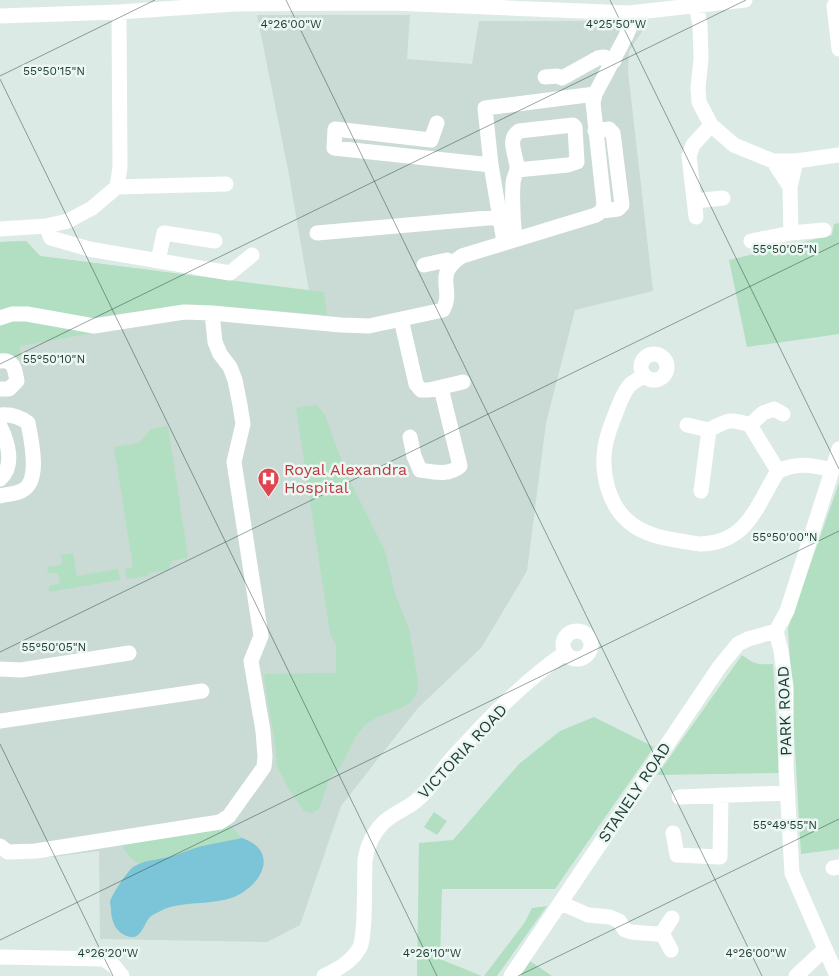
<svg xmlns="http://www.w3.org/2000/svg" width="839" height="976" font-family="'Work Sans',sans-serif">
<style>
.built{fill:#cadad4}
.green{fill:#b2dfc1}
.water{fill:#7cc4d7}
.lines{fill:none;stroke-linecap:round;stroke-linejoin:round}
.minor{stroke:#fff;stroke-width:15}
.ticks{fill:none;stroke:#1c3b35;stroke-width:1;stroke-opacity:0.45}
.labels{text-anchor:middle;stroke-width:5;stroke-linejoin:round;paint-order:stroke}
.health-label{font-size:16px;fill:#be3a42;stroke:#ecf7f2;text-anchor:start}
.street-label{font-size:16px;fill:#1c3b35;stroke:#ecf7f2}
.ticks-label{font-size:12px;text-anchor:middle;fill:#1c3b35;stroke:#ecf7f2;stroke-width:5;stroke-linejoin:round;paint-order:stroke}
</style>
<rect width="100%" height="100%" fill="#dceae5"/>
<path class="built" d="M 257,15 L 410,15 L 407,59 L 472,64 L 479,21 L 649,21 L 629,51 L 628,71 L 653,291 L 575,310 L 546,423 L 527,571 L 481,648 L 418,708 L 341,806 L 300,925 L 267,942 L 100,939 L 99,851 L 52,857 L 0,856 L 0,242 L 26,241 L 40,256 L 309,291 L 289,175 Z"/>
<path class="green" d="M 839,223 L 839,334 L 747,347 L 729,260 L 832,235 L 834,224 Z
M 26,241 L 40,256 L 324,292 L 327,315 L 191,304 L 92,318 L 0,310 L 0,242 Z
M 19,318 L 98,332 L 20,346 L 20,354 L 16,360 L 0,357 L 0,322 Z
M 317,405 L 325,415 L 346,473 L 385,551 L 395,593 L 409,629 L 418,681 L 417,693 L 411,702 L 401,708 L 376,718 L 365,725 L 356,736 L 341,766 L 329,779 L 322,801 L 318,810 L 312,813 L 304,811 L 287,786 L 277,766 L 276,750 L 264,679 L 265,674 L 336,673 L 336,646 L 330,633 L 296,408 Z
M 166,426 L 168,427 L 188,556 L 187,558 L 172,561 L 169,565 L 170,570 L 148,573 L 149,576 L 127,579 L 125,569 L 133,567 L 114,447 L 139,443 L 151,429 Z
M 839,483 L 839,849 L 801,854 L 788,628 Z
M 73,553 L 77,576 L 118,569 L 120,580 L 49,592 L 49,586 L 60,583 L 58,573 L 48,573 L 47,567 L 62,565 L 61,555 Z
M 742,655 C 754,664 758,665 773,664 L 779,773 L 657,775 Z
M 594,717 L 654,747 L 555,889 L 442,889 L 440,959 L 482,976 L 417,976 L 419,843 L 453,840 L 519,764 L 560,731 Z
M 434,812 L 447,821 L 437,835 L 424,827 Z
M 230,825 L 242,838 L 203,846 L 169,857 L 139,864 C 130,858 124,851 121,841 Z
M 547,906 L 497,976 L 484,976 L 525,922 L 532,908 Z
M 530,961 L 552,976 L 520,976 Z"/>
<path class="water" d="M 242,838 C 280,851 262,885 234,897 C 213,905 189,901 167,908 C 162,910 154,914 150,917 C 144,923 142,938 131,937 C 117,935 111,922 111,909 C 111,907 110,904 110,902 C 112,894 127,872 133,867 C 144,860 157,860 169,857 C 180,854 191,849 202,846 C 215,843 229,841 242,838 Z"/>
<g class="lines">
<path class="minor" d="M 696,6 L 700,24 L 701,59 L 698,88 L 699,102 L 711,125 L 734,145 L 773,161 L 796,161 L 839,155
M 834,6 L 839,49
M 0,16 L 119,12 L 234,4 L 392,3 L 629,13 L 745,0
M 545,77 L 557,76 L 562,78 L 598,58 L 604,57 L 614,61
M 437,123 L 431,140 L 335,129 L 334,148 L 491,165
M 595,131 L 609,129 L 613,133 L 622,205 L 618,209 L 602,211
M 773,161 L 790,187 L 796,161
M 517,170 L 568,165 L 577,162
M 117,187 L 120,167 L 119,12
M 790,187 L 791,233 L 824,230
M 694,201 L 723,198
M 696,217 L 689,156 L 693,145 L 711,125
M 46,226 L 51,238 L 89,249 L 230,273 L 252,255
M 0,229 L 46,226 L 68,221 L 92,208 L 117,187 L 226,184
M 317,233 L 499,217
M 515,239 C 513,221 512,202 513,183 C 513,178 517,173 517,168 C 517,156 506,140 519,131 L 573,125 L 575,127 L 577,162
M 751,241 L 791,233
M 504,242 L 491,165 L 485,108 L 595,94
M 158,261 L 164,233 L 215,241
M 424,265 L 447,260 L 452,263
M 212,313 L 341,325 L 369,326 L 443,310 C 455,288 432,276 462,256 L 596,215 L 602,211 L 604,204 L 593,103 L 595,94 L 626,36 L 629,29 L 629,13
M 0,318 L 12,314 L 27,314 L 94,326 L 184,312 L 212,313 L 215,342 L 220,354 L 230,367 L 235,380 L 240,405 L 243,424 L 234,462 L 261,636 L 251,661 L 263,731 L 265,757 L 264,767 L 229,816 L 220,822 L 36,851 L 8,852 L 0,846
M 401,319 L 416,384 L 421,390 L 429,390 L 463,382
M641 367a13 13 0 1 1 26 0a13 13 0 1 1-26 0Z
M 0,361 C 14,359 15,370 17,381 L 9,389 L 0,389
M 644,375 C 640,378 635,381 631,384 C 624,390 620,402 617,410 C 612,422 607,434 605,447 C 601,472 608,504 628,521 C 646,538 676,540 700,544 C 748,543 756,506 778,471 L 750,425 L 763,413 L 774,409 L 783,414
M 0,415 C 11,414 19,416 28,423 C 31,439 41,480 23,490 C 17,494 7,494 0,496
M 687,425 L 709,430
M 0,426 C 8,442 15,466 0,479
M 410,437 L 414,456 L 420,470 C 433,472 449,476 460,466 L 441,388
M 778,471 C 799,462 812,465 833,470
M 701,491 L 709,430 C 727,420 731,418 750,425
M563 645a14 14 0 1 1 28 0a14 14 0 1 1-28 0Z
M 0,669 L 21,670 L 129,653
M 0,721 L 202,691
M 679,797 L 787,793
M 673,833 L 677,855 L 720,857 L 721,795
M 833,868 L 839,867
M 561,903 L 588,915 L 610,917 L 619,921 L 625,930 L 631,932 L 656,934 L 662,933
M 671,950 L 662,933 L 672,918
M 0,957 L 104,959 L 114,966 L 122,976
M 324,976 C 338,969 352,962 360,947 C 366,934 364,878 365,860 C 367,847 373,833 383,823 C 393,813 407,809 417,800 C 432,788 441,770 454,756 C 488,719 524,681 565,653
M 511,976 L 720,666 L 738,644 L 748,639 L 776,631
M 796,976 L 825,949
M 837,976 L 792,873 L 786,767 L 786,687 L 781,651 L 776,631 L 787,611 L 839,449"/>
</g>
<path class="ticks" d="M 286,0 L 762,976M 610,0 L 839,469M 0,76 L 155,0M 0,79 L 437,976M 0,364 L 746,0M 0,652 L 839,243M 0,744 L 113,976M 0,940 L 839,531M 518,976 L 839,819"/>
<defs>
<symbol id="hospital-pin" viewBox="-11 -11 22 30"><path d="M0 17L-7.5 6A9.5 9.5 0 1 1 7.5 6Z" fill="#e0444e" stroke="#ecf7f2"/><path d="M-5-5h3v3.5h4V-5h3V5h-3V1.5h-4V5h-3Z" fill="#fff"/></symbol>
</defs>
<g fill-rule="evenodd">
<use href="#hospital-pin" x="256" y="466" width="25" height="34"/>
</g>
<g class="labels">
<g class="health-label">
<text x="284" y="475">Royal Alexandra<tspan x="284" dy="18">Hospital</tspan></text>
</g>
<g class="street-label">
<text transform="translate(784 711) rotate(-92)" y="6">PARK ROAD</text>
<text transform="translate(462 751) rotate(-47)" y="6">VICTORIA ROAD</text>
<text transform="translate(634 792) rotate(-56)" y="6">STANELY ROAD</text>
</g>
</g>
<g class="ticks-label">
<text x="291" y="28">4°26'00"W</text>
<text x="616" y="28">4°25'50"W</text>
<text x="54" y="75">55°50'15"N</text>
<text x="785" y="253">55°50'05"N</text>
<text x="54" y="363">55°50'10"N</text>
<text x="785" y="541">55°50'00"N</text>
<text x="54" y="651">55°50'05"N</text>
<text x="785" y="829">55°49'55"N</text>
<text x="108" y="957">4°26'20"W</text>
<text x="432" y="957">4°26'10"W</text>
<text x="756" y="957">4°26'00"W</text>
</g>
</svg>
